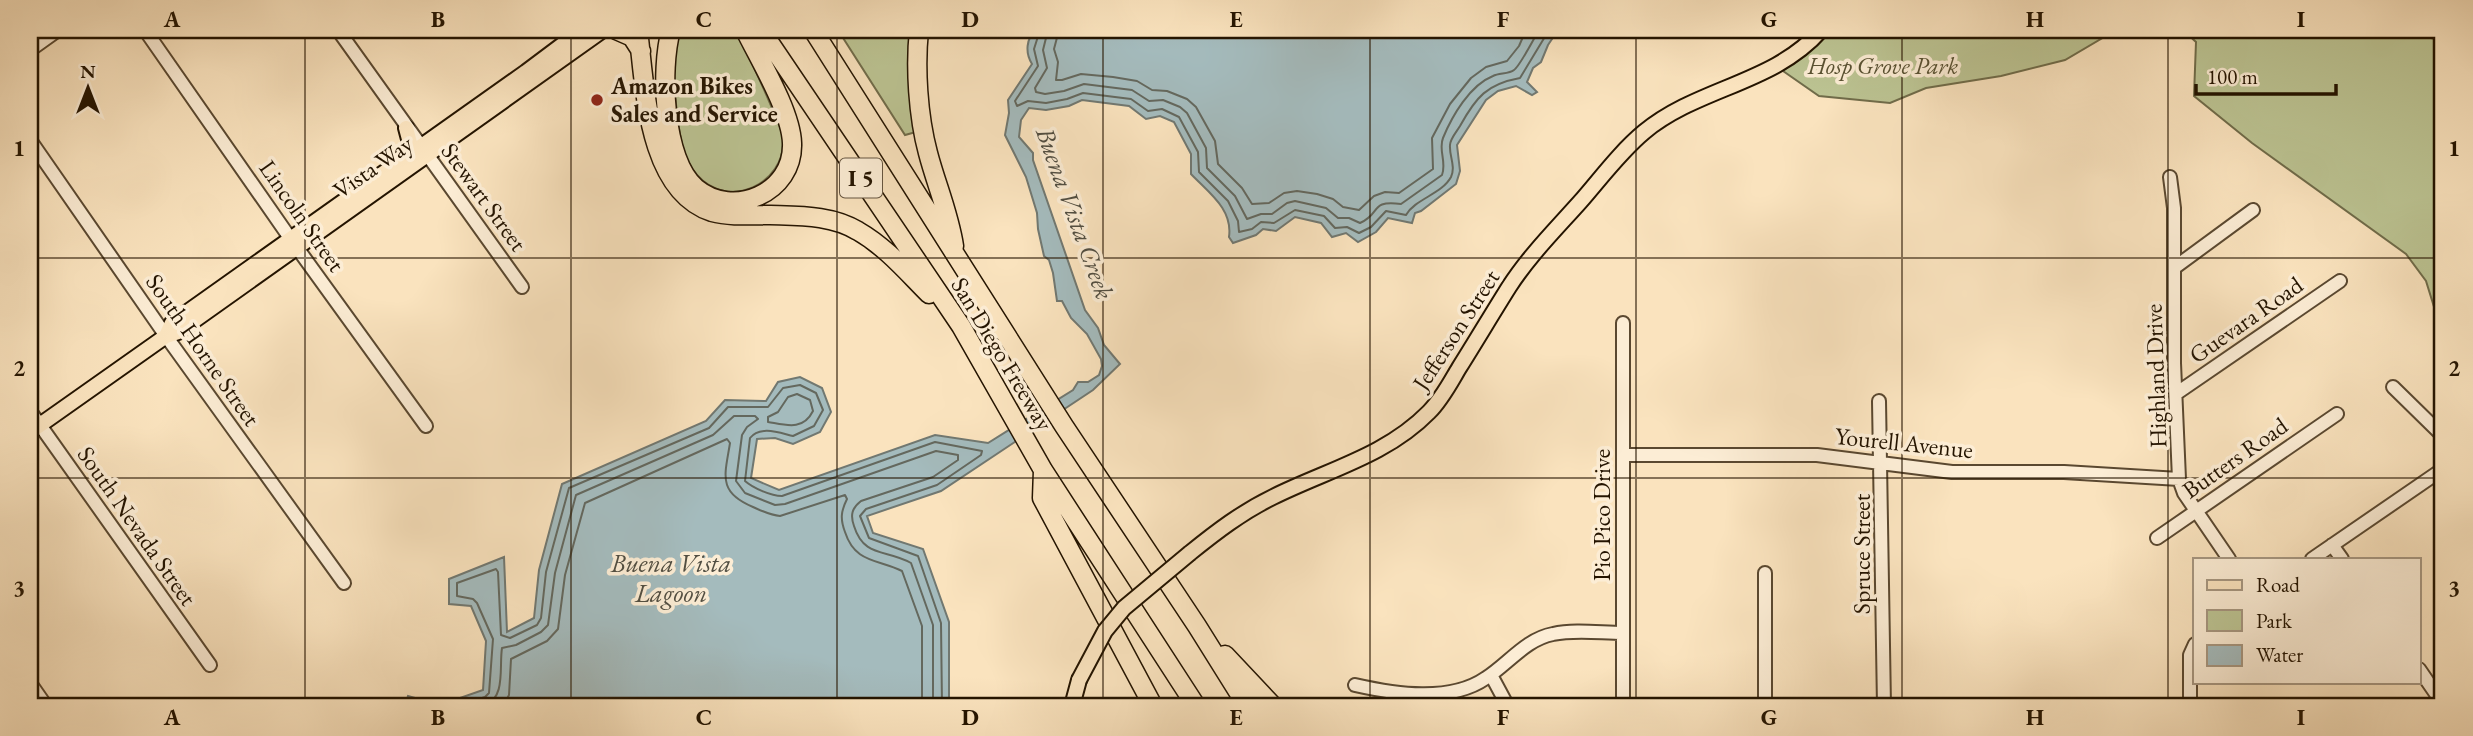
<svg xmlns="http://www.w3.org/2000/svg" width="2473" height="736" font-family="'EB Garamond',serif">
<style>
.green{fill:#bcc493;stroke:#706c4a;stroke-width:2}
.water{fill:#a4bbbd;stroke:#717871;stroke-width:2}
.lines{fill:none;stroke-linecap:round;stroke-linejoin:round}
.shore{stroke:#64685e;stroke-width:2}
.minor-casing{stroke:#5a4830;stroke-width:16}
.major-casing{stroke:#241400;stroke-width:18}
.highway-casing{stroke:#241400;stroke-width:21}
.minor{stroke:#fcedd5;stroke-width:12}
.major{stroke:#fae3be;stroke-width:14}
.highway{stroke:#fae3be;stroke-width:18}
.major-bridge-casing{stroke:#241400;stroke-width:18;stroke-linecap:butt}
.major-bridge{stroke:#fae3be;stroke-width:14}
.grid{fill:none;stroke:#241400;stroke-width:2;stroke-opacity:0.55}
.poi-dot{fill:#8f2418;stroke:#fcedd5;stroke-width:2.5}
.labels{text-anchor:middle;stroke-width:7;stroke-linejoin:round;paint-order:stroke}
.shield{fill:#fcedd5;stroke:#655540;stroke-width:2}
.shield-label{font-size:23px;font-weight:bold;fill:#241400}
.park-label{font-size:24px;font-style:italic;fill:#595233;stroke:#fcedd5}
.poi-label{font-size:24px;font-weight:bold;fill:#241400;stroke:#fcedd5;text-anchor:start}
.street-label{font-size:24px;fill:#241400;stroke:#fcedd5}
.water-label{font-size:26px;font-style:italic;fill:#514e42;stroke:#fcedd5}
.neatline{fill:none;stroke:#241400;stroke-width:2.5}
.grid-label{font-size:23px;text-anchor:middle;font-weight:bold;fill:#241400}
</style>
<rect width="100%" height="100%" fill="#fae3be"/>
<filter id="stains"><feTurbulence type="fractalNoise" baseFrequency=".00286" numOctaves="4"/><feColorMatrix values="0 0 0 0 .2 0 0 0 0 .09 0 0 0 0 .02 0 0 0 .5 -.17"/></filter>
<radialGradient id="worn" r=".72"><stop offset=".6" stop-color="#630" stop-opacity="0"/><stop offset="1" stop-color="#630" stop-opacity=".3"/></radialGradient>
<path class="green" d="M 681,30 L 736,30 C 749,56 761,82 772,108 C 776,118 782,128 783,139 C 786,184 728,211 697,175 C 680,156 679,128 676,104 C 673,79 670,53 681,30 Z
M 838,30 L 910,30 L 916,132 L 905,135 Z
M 1828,30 L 2116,30 L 2065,60 L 2001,76 L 1926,88 L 1890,103 L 1819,96 L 1783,71 L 1816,44 Z
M 2183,30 L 2418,30 L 2443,34 L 2443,336 L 2426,281 L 2406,254 L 2252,143 L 2194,96 L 2196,42 Z"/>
<path class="water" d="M 1036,30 L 1558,30 L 1548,45 L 1541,62 L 1533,68 L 1527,82 L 1537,92 L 1532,95 L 1516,86 L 1498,91 L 1486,100 L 1457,145 L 1460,171 L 1456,184 L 1421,211 L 1415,213 L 1412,223 L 1388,218 L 1376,232 L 1358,242 L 1346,233 L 1332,237 L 1321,223 L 1295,217 L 1276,231 L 1263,229 L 1256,235 L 1233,243 L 1229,237 C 1233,209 1209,193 1191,174 L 1191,154 L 1174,122 L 1160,116 L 1146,119 L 1129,106 L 1082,100 L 1069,106 L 1046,110 L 1029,108 L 1021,120 L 1019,137 L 1033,153 L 1033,160 L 1085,310 L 1098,328 L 1104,345 L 1120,364 L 1093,390 L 941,491 L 867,516 L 873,533 L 923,549 L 949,622 L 949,706 L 405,706 L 408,696 L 440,705 L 483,690 L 486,641 L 471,606 L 449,604 L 449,579 L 504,557 L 507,632 L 534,618 L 539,570 L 562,484 L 706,421 L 725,400 L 766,401 L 778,382 L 800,377 L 822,388 L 831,412 L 820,432 L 793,444 L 775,438 L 757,439 L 751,478 L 779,490 L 935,435 L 988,443 L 1073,390 L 1078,382 L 1088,382 L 1099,375 L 1102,366 L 1101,359 L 1087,334 L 1071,318 L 1062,301 L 1057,301 L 1053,273 L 1049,260 L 1044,256 L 1038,229 L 1037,213 L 1026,177 L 1005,135 L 1009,113 L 1008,100 L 1032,64 C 1025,53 1026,38 1036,30 Z"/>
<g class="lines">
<path class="shore" d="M 1040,30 L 1034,49 L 1038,66 L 1015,101 L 1017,106 L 1028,101 L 1046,103 L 1067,99 L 1083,93 L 1131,99 L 1148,111 L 1162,109 L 1179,117 L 1198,152 L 1199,172 L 1228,201 L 1238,221 L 1239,232 L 1252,229 L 1261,222 L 1274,223 L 1295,210 L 1324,216 L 1335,228 L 1347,227 L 1359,233 L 1371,227 L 1386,211 L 1406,215 C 1415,199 1442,194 1451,177 C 1456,166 1449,156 1450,145 C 1450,139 1457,131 1460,126 C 1476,97 1487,84 1520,78 L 1549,30
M 1048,30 L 1043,50 L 1047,68 L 1035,88 L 1036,92 L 1045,94 L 1064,91 L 1084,84 L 1132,90 L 1149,101 L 1163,100 L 1180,107 L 1187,113 L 1206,148 L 1207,168 L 1235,196 L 1247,219 L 1261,214 L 1272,214 L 1287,203 L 1295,201 L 1326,208 L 1338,218 L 1349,218 L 1360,223 C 1382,213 1369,200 1401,204 L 1442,175 C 1447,162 1438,150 1443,138 C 1452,116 1470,85 1493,76 C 1499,73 1509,74 1514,70 C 1520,66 1534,38 1539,30
M 1059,30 L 1054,49 L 1058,62 L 1056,80 L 1062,80 L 1081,74 L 1113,77 L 1137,81 L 1152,90 L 1167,91 L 1187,99 L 1196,107 L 1215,141 L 1218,164 L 1242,188 L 1252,204 L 1269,203 L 1284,193 L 1297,191 L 1317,194 L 1333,199 L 1343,207 L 1359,210 L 1374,196 L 1385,192 L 1399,193 L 1433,169 L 1432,138 L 1450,104 L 1471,78 L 1486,67 L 1507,61 L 1519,46 L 1526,30
M 797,394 L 810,400 L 813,411 C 803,431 786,425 768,422 L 768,417 L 778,412 L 788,397 Z
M 458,706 L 485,697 L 489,693 L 493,639 L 477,603 L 473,599 L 457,596 L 457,583 L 496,569 L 498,572 L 501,635 L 510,638 L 537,625 L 541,618 L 546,572 L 569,488 L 709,428 L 728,407 L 768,407 L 783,388 L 800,385 L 816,393 L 823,410 L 814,426 L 793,436 C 780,433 760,425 750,438 L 745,481 C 753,488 771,496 782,496 L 935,442 L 982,451 L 981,455 L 937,485 L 866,509 L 860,516 L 869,538 L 918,556 L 941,623 L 942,706
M 485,706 C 506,697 499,667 502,648 L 516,645 L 541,632 L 548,625 L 555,573 L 576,495 L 713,435 L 734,416 L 755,416 L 758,419 L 747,427 L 742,435 L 736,481 L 745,493 L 775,505 L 785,504 L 936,451 L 958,455 L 958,460 L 933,477 L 861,501 C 852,508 850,515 854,526 C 864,558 886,549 911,563 L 933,625 L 933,706
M 503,706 L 509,695 L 511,659 L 547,641 L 558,629 L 565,575 L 585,503 L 727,439 L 730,443 C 725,475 717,492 753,507 C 762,511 770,515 780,516 L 845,495 L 847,499 C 841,511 840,519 845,532 C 855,563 877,559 902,571 L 922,626 L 922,706"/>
<defs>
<path id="minor" d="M 145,30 L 290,238 L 426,426
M 338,30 L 522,287
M 30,50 L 58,30
M 30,140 L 166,336 L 344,583
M 2170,177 L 2174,208 L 2174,363 L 2179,479 L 2184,493 L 2229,559
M 2174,268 L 2253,210
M 1623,323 L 1623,706
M 2393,387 L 2443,436
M 2177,393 L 2340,281
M 1879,401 L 1884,706
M 30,411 L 210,665
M 1623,455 L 1817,455 L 1952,472 L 2064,472 L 2179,479
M 2157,538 L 2337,414
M 2332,545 L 2342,559
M 2312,559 L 2443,469
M 1765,573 L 1765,706
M 2419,669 L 2443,704
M 1491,675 L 1505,701 L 1505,706
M 30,683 L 46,706
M 1355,685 C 1395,694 1450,703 1486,678 C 1508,664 1526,639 1553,634 C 1575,629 1601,633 1623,633
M 2190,706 L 2190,655 L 2195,644"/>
<path id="major" d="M 2431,30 L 2443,31
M 406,128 L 410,143 L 409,155
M 166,336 L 172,323 L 526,72 L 582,30
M 30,432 L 166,336 L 178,332 L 603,30
M 1190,553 C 1216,532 1242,512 1273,497 C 1327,470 1386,456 1429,412 C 1442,399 1450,383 1459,368 C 1476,341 1492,314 1509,287 C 1529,256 1555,230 1580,202 C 1601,178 1620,152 1644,132 C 1698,87 1774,84 1821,30
M 1072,706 L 1079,680"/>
<path id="highway" d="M 616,30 L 632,37 L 641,51
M 638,30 C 645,85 647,191 712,212 C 730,217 752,215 770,215 C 800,216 832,215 858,231 C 886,247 907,272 929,294
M 671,30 C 660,69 663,160 696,188 C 733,219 794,193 792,143 C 791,111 759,59 745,30
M 761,30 L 961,326 L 1043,470 L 1196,706
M 813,30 L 1064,426 L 1197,626 L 1247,706
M 919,30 C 915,67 918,116 928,153 C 936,184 949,213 954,246
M 1043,470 L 1042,498 L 1153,706
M 1225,655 L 1273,706"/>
</defs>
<use href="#minor" class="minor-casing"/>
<use href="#major" class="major-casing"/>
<use href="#highway" class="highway-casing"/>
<use href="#minor" class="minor"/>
<use href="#major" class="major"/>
<use href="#highway" class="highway"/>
<defs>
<path id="major-bridge" d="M 1079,680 L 1105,631 L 1124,608 L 1190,553"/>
</defs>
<use href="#major-bridge" class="major-bridge-casing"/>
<use href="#major-bridge" class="major-bridge"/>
</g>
<path class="grid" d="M 305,30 L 305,706M 571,30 L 571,706M 837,30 L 837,706M 1103,30 L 1103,706M 1370,30 L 1370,706M 1636,30 L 1636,706M 1902,30 L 1902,706M 2168,30 L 2168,706M 30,258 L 2443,258M 30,478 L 2443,478"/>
<circle class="poi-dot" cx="597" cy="100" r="7"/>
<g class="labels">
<rect class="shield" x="840" y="158.5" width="42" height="39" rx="5"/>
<g class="shield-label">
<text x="861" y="186">I 5</text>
</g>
<g class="park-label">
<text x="1883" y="74">Hosp Grove Park</text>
</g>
<g class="poi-label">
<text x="611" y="94">Amazon Bikes<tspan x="611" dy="28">Sales and Service</tspan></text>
</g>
<g class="street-label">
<text transform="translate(373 167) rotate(-35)" y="8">Vista Way</text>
<text transform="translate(484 197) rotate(54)" y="8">Stewart Street</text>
<text transform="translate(302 216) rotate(55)" y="8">Lincoln Street</text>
<text transform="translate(2246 320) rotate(-35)" y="8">Guevara Road</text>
<text transform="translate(1456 330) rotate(-57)" y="8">Jefferson Street</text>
<text transform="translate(203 350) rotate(55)" y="8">South Horne Street</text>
<text transform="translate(1002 354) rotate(59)" y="8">San Diego Freeway</text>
<text transform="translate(2156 376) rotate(-92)" y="8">Highland Drive</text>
<text transform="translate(1904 443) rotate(6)" y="8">Yourell Avenue</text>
<text transform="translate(2235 458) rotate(-35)" y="8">Butters Road</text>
<text transform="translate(1602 515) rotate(-90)" y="8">Pio Pico Drive</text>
<text transform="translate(137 526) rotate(55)" y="8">South Nevada Street</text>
<text transform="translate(1862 554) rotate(-90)" y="8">Spruce Street</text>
</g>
<g class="water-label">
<text transform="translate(1075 213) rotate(70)" y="9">Buena Vista Creek</text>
<text x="671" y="572">Buena Vista<tspan x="671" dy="30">Lagoon</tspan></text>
</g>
</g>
<rect width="2473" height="736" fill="none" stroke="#fae3be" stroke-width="77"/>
<rect x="2193" y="558" width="228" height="126" fill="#fcedd5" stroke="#a69680" stroke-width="2"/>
<rect x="2207" y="580" width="35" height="10" fill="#fae3be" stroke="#a69680" stroke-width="2"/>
<text x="2256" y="592" font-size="21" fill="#241400">Road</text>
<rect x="2207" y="610" width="35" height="21" fill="#bcc493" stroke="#a69680" stroke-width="2"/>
<text x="2256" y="628" font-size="21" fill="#241400">Park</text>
<rect x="2207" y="645" width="35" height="21" fill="#a4bbbd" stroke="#a69680" stroke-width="2"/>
<text x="2256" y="662" font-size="21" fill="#241400">Water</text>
<g transform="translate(88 88)" stroke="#fcedd5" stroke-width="5" paint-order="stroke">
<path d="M0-5L12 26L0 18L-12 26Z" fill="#241400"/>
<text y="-10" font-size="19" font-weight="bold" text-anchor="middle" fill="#241400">N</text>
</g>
<path d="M2196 84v10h140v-10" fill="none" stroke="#241400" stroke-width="3.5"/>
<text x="2207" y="84" font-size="21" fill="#241400" stroke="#fcedd5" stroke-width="5" paint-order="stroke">100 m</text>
<rect x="38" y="38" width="2396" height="660" class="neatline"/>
<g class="grid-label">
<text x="172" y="27">A</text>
<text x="438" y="27">B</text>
<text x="704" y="27">C</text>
<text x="970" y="27">D</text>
<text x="1236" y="27">E</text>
<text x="1503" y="27">F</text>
<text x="1769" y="27">G</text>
<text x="2035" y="27">H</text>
<text x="2301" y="27">I</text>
<text x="19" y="156">1</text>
<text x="2454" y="156">1</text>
<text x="19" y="376">2</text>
<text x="2454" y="376">2</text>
<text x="19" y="596">3</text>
<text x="2454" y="596">3</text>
<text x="172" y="725">A</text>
<text x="438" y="725">B</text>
<text x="704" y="725">C</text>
<text x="970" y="725">D</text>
<text x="1236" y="725">E</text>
<text x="1503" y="725">F</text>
<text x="1769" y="725">G</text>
<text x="2035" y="725">H</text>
<text x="2301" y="725">I</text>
</g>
<rect width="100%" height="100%" filter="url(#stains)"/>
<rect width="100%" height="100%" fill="url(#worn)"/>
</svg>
